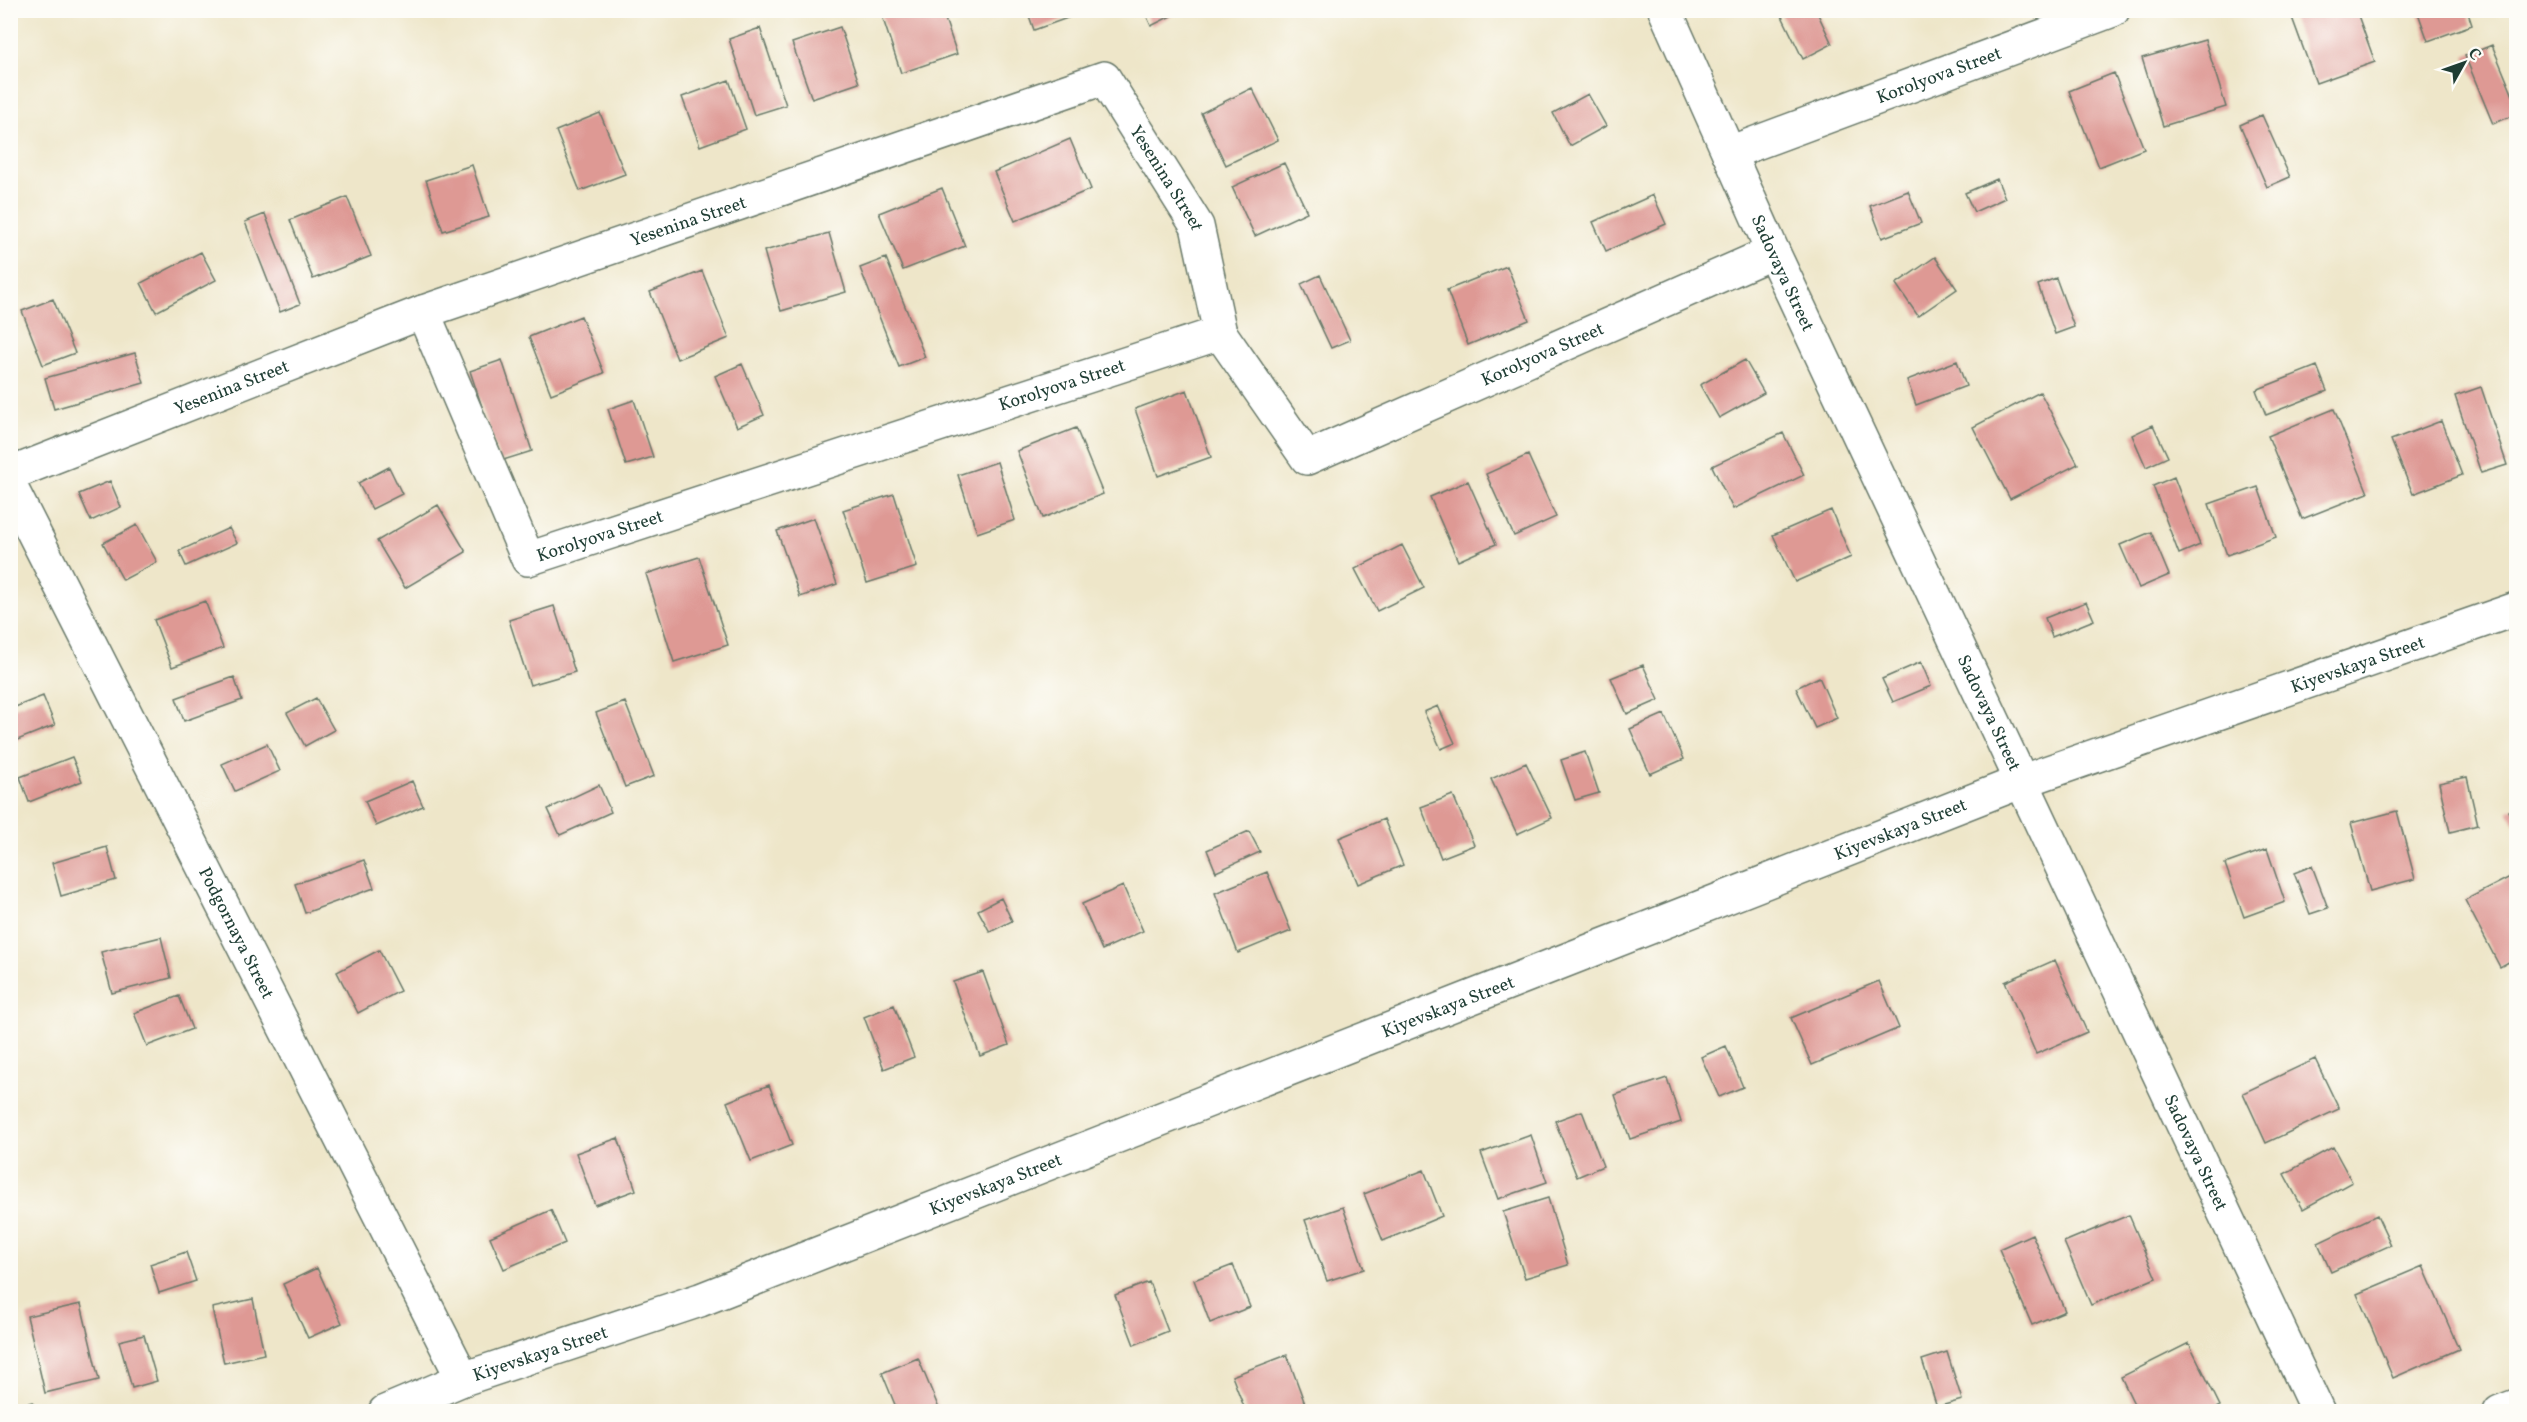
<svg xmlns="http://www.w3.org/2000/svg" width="2527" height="1422" font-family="Vollkorn,serif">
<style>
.building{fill:#de9994}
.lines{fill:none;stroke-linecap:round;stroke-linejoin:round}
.minor-casing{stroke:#677868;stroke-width:36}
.minor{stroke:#fff;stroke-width:33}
.labels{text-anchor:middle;stroke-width:4.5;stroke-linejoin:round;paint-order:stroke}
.street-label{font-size:18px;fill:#1f3d34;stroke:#fdfcf7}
</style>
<rect width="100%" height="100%" fill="#fdfcf7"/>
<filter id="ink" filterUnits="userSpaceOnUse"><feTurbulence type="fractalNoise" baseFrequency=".0167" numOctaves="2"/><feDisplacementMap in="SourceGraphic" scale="12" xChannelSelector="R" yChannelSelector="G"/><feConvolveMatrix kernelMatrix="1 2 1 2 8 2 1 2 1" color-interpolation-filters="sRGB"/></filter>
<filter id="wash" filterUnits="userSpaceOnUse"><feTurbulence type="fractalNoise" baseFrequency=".008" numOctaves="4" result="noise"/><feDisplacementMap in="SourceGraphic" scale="24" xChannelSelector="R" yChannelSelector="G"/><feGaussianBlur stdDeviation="1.35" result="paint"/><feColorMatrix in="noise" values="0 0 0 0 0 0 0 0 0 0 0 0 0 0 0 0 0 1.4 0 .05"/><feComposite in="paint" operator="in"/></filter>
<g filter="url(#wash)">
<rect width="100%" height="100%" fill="#eee6c9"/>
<g id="blocks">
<path class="building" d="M 880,10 L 942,10 L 957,54 L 901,73 Z
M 1027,10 L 1087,10 L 1087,11 L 1034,30 Z
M 1144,10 L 1183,10 L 1151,26 Z
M 1779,10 L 1816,10 L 1832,44 L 1803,59 Z
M 2293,10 L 2356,10 L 2375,62 L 2316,83 L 2290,12 Z
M 2417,10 L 2467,10 L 2472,25 L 2428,41 Z
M 840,27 L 859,83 L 812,99 L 792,43 Z
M 760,28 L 786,105 L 754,115 L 729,39 Z
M 2205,40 L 2226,107 L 2163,126 L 2142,58 Z
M 2492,45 L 2516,103 L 2516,114 L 2493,124 L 2465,56 Z
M 2114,73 L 2144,149 L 2099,167 L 2069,91 Z
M 729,80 L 746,129 L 700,146 L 682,97 Z
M 1252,88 L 1278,140 L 1226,165 L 1201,113 Z
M 1588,94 L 1606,126 L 1570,146 L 1553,113 Z
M 600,113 L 625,174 L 580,191 L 556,131 Z
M 2262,115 L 2290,177 L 2267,187 L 2240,125 Z
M 1070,139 L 1091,189 L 1015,221 L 994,172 Z
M 1284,163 L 1307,212 L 1255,236 L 1232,187 Z
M 472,165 L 489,217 L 443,231 L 426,180 Z
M 1997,179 L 2005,198 L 1974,212 L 1965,193 Z
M 942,188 L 965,246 L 903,270 L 879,213 Z
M 1908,191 L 1921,223 L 1882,238 L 1870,206 Z
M 1653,195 L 1666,224 L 1606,251 L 1593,222 Z
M 347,197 L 371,256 L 313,279 L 290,220 Z
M 265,214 L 300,304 L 280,312 L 245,222 Z
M 829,233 L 846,292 L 781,311 L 764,251 Z
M 201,252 L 216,280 L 156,312 L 141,283 Z
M 1935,257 L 1957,289 L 1918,316 L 1896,284 Z
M 886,258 L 925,357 L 899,367 L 860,268 Z
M 1507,266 L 1529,320 L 1468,345 L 1447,290 Z
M 702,271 L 729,338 L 677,359 L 650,292 Z
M 1320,275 L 1350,340 L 1331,348 L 1301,284 Z
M 2056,278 L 2074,327 L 2055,334 L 2038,285 Z
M 53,299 L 75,353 L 43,365 L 22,311 Z
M 581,316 L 604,373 L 551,394 L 529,337 Z
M 135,353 L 144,383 L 54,409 L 45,378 Z
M 502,360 L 532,451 L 500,461 L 470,371 Z
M 1745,360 L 1764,393 L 1719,418 L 1700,385 Z
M 1957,361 L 1966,386 L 1916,405 L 1907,380 Z
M 742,364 L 764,415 L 737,427 L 715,376 Z
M 2317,366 L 2327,391 L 2266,415 L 2256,390 Z
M 2481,387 L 2507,465 L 2481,473 L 2455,396 Z
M 1187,390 L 1211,457 L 1158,476 L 1135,409 Z
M 2040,392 L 2078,464 L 2010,499 L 1973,427 Z
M 634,400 L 653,457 L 626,465 L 608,409 Z
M 2334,409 L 2368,493 L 2302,519 L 2268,436 Z
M 2441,421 L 2462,475 L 2413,494 L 2391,440 Z
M 2153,425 L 2168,457 L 2146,467 L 2132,435 Z
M 1076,428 L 1103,494 L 1043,518 L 1017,451 Z
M 1783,433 L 1804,475 L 1733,509 L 1712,466 Z
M 1528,455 L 1556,517 L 1514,536 L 1486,474 Z
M 997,462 L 1015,520 L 977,533 L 958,475 Z
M 389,467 L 402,494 L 372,509 L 358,483 Z
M 2174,477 L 2200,545 L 2179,554 L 2153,486 Z
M 110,481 L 121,507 L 91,521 L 79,494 Z
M 1468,481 L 1496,544 L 1458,561 L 1430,497 Z
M 2258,487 L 2276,537 L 2227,555 L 2209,504 Z
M 894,494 L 917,567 L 867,583 L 843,510 Z
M 438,505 L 466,552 L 405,588 L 377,541 Z
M 1831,510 L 1851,557 L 1795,582 L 1773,535 Z
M 814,518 L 837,584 L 800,597 L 777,531 Z
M 137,525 L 157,562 L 123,580 L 103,543 Z
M 229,528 L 237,543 L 186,566 L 179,551 Z
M 2151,532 L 2169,575 L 2139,588 L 2120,545 Z
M 1402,545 L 1424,588 L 1377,611 L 1355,569 Z
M 699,557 L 728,645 L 674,662 L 646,574 Z
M 205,601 L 223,648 L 172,667 L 154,620 Z
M 2086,602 L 2094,620 L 2052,637 L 2045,618 Z
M 554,606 L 575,672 L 530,685 L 509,620 Z
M 1921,662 L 1931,686 L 1893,702 L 1882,679 Z
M 1643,665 L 1659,700 L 1627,714 L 1611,678 Z
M 234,677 L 242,700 L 184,721 L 176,698 Z
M 1819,677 L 1837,718 L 1815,728 L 1796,688 Z
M 43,696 L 55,725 L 10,743 L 10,709 Z
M 316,698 L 334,730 L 305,746 L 287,713 Z
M 625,702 L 654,776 L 625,787 L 596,713 Z
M 1438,706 L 1455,743 L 1441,749 L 1424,712 Z
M 1664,714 L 1684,759 L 1650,774 L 1630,729 Z
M 267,744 L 280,771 L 235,791 L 222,764 Z
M 1585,752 L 1599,793 L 1575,800 L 1561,760 Z
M 72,757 L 82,781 L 29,802 L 20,777 Z
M 1526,763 L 1552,818 L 1517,834 L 1491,779 Z
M 2467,777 L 2478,825 L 2450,832 L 2439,783 Z
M 412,781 L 423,806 L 376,826 L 365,801 Z
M 599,785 L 611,812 L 560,835 L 548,809 Z
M 1453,795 L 1474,845 L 1441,858 L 1421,807 Z
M 2516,807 L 2516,827 L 2508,811 Z
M 2397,811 L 2415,879 L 2370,891 L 2351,823 Z
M 1384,819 L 1403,865 L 1358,884 L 1339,838 Z
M 1249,831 L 1260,852 L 1216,872 L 1207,850 Z
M 107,847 L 116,880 L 61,896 L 52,863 Z
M 2267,849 L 2285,902 L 2244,917 L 2225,864 Z
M 364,860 L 374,888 L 305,913 L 295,884 Z
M 2312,866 L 2328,908 L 2310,914 L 2294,873 Z
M 1267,872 L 1291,931 L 1238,953 L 1215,893 Z
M 2512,876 L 2516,885 L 2516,958 L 2500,967 L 2465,900 Z
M 1123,886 L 1143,931 L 1102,950 L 1082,904 Z
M 1001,898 L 1012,921 L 990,932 L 978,910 Z
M 161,937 L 171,978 L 112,993 L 101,952 Z
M 379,950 L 400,991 L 358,1013 L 337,972 Z
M 2055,960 L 2087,1032 L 2036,1054 L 2005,982 Z
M 983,972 L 1009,1045 L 980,1056 L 953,982 Z
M 1879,981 L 1899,1028 L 1812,1065 L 1791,1018 Z
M 179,996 L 192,1029 L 147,1046 L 134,1013 Z
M 894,1005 L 914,1057 L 884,1069 L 864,1017 Z
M 1726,1046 L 1743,1087 L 1719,1097 L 1701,1057 Z
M 2315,1059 L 2339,1109 L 2266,1143 L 2243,1093 Z
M 1667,1078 L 1681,1122 L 1630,1139 L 1615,1095 Z
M 769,1085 L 792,1145 L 751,1161 L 727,1102 Z
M 1582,1111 L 1603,1166 L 1577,1177 L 1555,1121 Z
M 1531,1135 L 1547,1182 L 1498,1199 L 1481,1153 Z
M 618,1138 L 636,1190 L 595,1205 L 576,1153 Z
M 2333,1147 L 2352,1182 L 2303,1209 L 2284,1174 Z
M 1424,1170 L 1442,1216 L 1383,1241 L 1364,1194 Z
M 1548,1198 L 1568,1265 L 1525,1278 L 1503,1212 Z
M 1343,1207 L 1364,1269 L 1327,1281 L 1305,1220 Z
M 551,1210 L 565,1243 L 504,1269 L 490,1237 Z
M 2129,1215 L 2156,1278 L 2091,1305 L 2064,1242 Z
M 2377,1215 L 2391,1245 L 2331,1272 L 2318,1243 Z
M 2032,1234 L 2065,1311 L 2032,1325 L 1999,1249 Z
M 186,1252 L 196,1281 L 159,1293 L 150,1264 Z
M 1233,1265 L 1250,1307 L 1210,1323 L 1194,1280 Z
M 2423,1266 L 2459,1349 L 2393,1378 L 2357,1294 Z
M 317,1268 L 342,1323 L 308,1338 L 283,1284 Z
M 1149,1282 L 1168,1331 L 1134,1345 L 1115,1295 Z
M 253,1299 L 264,1354 L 224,1363 L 212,1308 Z
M 81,1304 L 99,1380 L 45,1393 L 27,1316 Z
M 144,1335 L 157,1381 L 132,1388 L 119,1341 Z
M 2189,1343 L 2220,1406 L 2208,1412 L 2138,1412 L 2121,1377 Z
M 1947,1352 L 1962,1400 L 1937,1407 L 1922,1360 Z
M 1287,1355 L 1308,1412 L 1246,1412 L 1232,1376 Z
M 918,1358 L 940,1411 L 939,1412 L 898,1412 L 882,1373 Z
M 33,1402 L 36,1412 L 10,1412 L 10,1407 Z"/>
</g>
</g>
<g filter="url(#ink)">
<use href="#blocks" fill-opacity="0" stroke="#677868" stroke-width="1.5"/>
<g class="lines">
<defs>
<g id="minor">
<path id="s1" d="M 1665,10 L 1773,252 L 2318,1412"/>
<path id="s2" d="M 1729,153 L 2113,10"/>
<path id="s3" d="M 423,312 L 528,559 L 1220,333 L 1307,458 L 1773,252"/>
<path id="s4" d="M 10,474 L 423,312 L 1104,78 L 1197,226 L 1220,333"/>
<path id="s5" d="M 10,486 L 463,1379"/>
<path id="s6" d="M 385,1412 L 463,1379 L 700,1300 L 2020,782 L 2516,609"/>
<path d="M 2500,1412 L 2516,1406"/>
</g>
</defs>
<use href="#minor" class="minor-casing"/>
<use href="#minor" class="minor"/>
</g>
</g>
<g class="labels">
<g class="street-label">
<text dy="6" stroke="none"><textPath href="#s2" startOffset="224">Korolyova Street</textPath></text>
<text dy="6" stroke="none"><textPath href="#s4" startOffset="1282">Yesenina Street</textPath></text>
<text dy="6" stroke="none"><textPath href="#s4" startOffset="724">Yesenina Street</textPath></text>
<text dy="6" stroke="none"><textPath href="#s1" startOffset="288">Sadovaya Street</textPath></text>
<text dy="6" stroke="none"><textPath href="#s3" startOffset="1406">Korolyova Street</textPath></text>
<text dy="6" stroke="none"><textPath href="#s3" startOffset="830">Korolyova Street</textPath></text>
<text dy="6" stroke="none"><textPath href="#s4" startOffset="238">Yesenina Street</textPath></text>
<text dy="6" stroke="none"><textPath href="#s3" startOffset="344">Korolyova Street</textPath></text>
<text dy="6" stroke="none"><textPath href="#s6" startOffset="2110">Kiyevskaya Street</textPath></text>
<text dy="6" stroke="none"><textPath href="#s1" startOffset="774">Sadovaya Street</textPath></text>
<text dy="6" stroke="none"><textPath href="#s6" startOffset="1624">Kiyevskaya Street</textPath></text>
<text dy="6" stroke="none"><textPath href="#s5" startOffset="501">Podgornaya Street</textPath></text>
<text dy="6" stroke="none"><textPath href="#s6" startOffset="1138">Kiyevskaya Street</textPath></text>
<text dy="6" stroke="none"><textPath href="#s1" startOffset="1260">Sadovaya Street</textPath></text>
<text dy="6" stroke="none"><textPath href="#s6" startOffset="652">Kiyevskaya Street</textPath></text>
<text dy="6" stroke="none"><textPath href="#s6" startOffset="166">Kiyevskaya Street</textPath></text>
</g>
</g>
<rect width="2527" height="1422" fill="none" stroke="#fdfcf7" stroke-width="36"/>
<g transform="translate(2464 63) rotate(50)" stroke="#fdfcf7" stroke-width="4.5" paint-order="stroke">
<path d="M0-4.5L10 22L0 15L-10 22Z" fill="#1f3d34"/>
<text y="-9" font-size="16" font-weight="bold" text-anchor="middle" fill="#1f3d34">С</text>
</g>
</svg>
